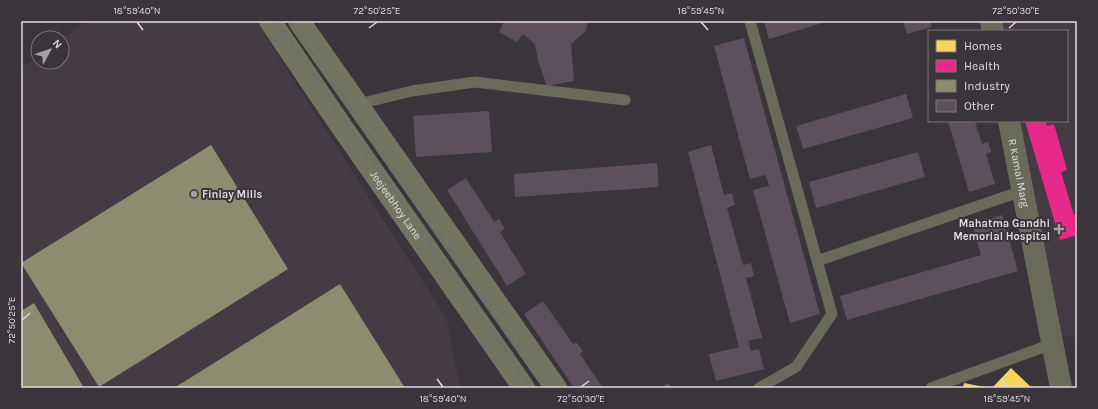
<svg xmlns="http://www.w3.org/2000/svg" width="1098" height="409" font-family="Karla,sans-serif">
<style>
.built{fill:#443b45}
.homes{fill:#f6d55c}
.health{fill:#e7298a}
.industry{fill:#8c8c6e}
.building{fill:#5c505d}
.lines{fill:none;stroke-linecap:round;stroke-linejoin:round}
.lane{stroke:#696a5b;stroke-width:11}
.street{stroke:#696a5b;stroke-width:22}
.secondary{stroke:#737562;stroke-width:22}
.rail{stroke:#70706b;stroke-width:3;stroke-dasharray:8 4;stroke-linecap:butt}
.ticks{fill:none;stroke:#dfdbdf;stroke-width:1.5}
.poi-dot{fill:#a5a1a5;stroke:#3a343b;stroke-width:1.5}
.labels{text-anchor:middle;stroke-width:4;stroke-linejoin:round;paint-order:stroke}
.street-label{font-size:11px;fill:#dfdbdf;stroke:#3a343b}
.poi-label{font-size:11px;font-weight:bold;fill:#dfdbdf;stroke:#3a343b;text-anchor:start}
.neatline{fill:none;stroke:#dfdbdf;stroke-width:1.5}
.ticks-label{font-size:10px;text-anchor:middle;fill:#dfdbdf}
</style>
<rect width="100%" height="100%" fill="#39353a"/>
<path class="built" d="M 87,21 L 256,21 L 447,319 L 460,388 L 21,388 L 21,68 L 38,56 L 38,62 L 62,62 L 62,39 Z
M 1002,21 L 1077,21 L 1077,338 L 1063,336 L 1019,121 L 1067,121 L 1067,31 L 1003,31 Z"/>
<path class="homes" d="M 1011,368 L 1032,388 L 992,388 Z
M 964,383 L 984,387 L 984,388 L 963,388 Z"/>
<path class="health" d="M 1025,121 L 1046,121 L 1047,126 L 1054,124 L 1067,170 L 1061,172 L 1074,215 L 1077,214 L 1077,235 L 1060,240 Z"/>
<path class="industry" d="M 211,145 L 288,269 L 99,387 L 21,263 Z
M 340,284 L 405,388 L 174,388 Z
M 34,303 L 84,388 L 21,388 L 21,311 Z"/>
<path class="building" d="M 504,21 L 588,21 L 586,31 L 571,44 L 574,81 L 547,86 L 538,61 L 535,44 L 523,34 L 517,42 L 499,32 Z
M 764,21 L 829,21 L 769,39 Z
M 903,21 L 930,21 L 932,27 L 907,34 Z
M 744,38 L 820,314 L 790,323 L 753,190 L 769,186 L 766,175 L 750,179 L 714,46 Z
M 906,94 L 913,118 L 803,149 L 796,126 Z
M 489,111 L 492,152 L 416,157 L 413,116 Z
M 948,121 L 975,121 L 982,144 L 988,142 L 991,152 L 986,154 L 995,184 L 969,192 Z
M 711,145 L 724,195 L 732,193 L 735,205 L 727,208 L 743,265 L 751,263 L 754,276 L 746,278 L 762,338 L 748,341 L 751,351 L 759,349 L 764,369 L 716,381 L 709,354 L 739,347 L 688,152 Z
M 918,152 L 925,177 L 816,208 L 809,182 Z
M 657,163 L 659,187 L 515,197 L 514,174 Z
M 466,178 L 494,222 L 499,219 L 505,229 L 500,232 L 526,274 L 507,286 L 447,190 Z
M 1002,215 L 1018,271 L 847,320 L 840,296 L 981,255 L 972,224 Z
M 543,301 L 573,344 L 576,342 L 583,351 L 580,354 L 603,388 L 574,388 L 524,314 Z
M 668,383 L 672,388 L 660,388 Z"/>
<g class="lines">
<path class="lane" d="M 750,21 L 832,314 L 796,367 L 759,388
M 358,104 L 412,91 L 475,82 L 625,100
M 817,261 L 1022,191
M 931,388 L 1052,344"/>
<g class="street">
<path d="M 991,21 L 993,31"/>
<path id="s1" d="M 1009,121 L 1061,388"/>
</g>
<g class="secondary">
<path id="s2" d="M 270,21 L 337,120 L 524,388"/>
<path d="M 299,21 L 556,388"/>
</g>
<path class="rail" d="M 276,21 L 531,388
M 289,21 L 545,388"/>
</g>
<path class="ticks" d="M 137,22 L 143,30M 701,22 L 708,30M 369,28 L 377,22M 1009,28 L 1016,22M 22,320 L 30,313M 437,379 L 443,387M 1001,379 L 1007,387M 581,387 L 589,381"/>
<g class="poi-dot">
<circle cx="194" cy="194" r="4"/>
<path d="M1057 223h4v4h4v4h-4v4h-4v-4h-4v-4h4z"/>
</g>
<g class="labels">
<g class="street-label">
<text dy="4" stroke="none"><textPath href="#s1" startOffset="53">R Kamal Marg</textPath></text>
<text dy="4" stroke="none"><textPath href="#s2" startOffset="223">Jeejeebhoy Lane</textPath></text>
</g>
<g class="poi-label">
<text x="202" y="198">Finlay Mills</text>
<text x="1050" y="227" text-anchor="end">Mahatma Gandhi<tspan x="1050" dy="13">Memorial Hospital</tspan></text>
</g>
</g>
<rect width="1098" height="409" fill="none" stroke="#3a343b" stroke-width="44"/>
<rect x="928" y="30" width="140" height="92" fill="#3a343b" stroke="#7c777d"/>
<rect x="936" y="40" width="20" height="12" fill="#f6d55c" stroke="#7c777d"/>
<text x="964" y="50" font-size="12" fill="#dfdbdf">Homes</text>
<rect x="936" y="60" width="20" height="12" fill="#e7298a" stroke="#7c777d"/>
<text x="964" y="70" font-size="12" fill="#dfdbdf">Health</text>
<rect x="936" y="80" width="20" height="12" fill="#8c8c6e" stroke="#7c777d"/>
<text x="964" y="90" font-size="12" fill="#dfdbdf">Industry</text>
<rect x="936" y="100" width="20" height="12" fill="#5c505d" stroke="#7c777d"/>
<text x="964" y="110" font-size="12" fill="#dfdbdf">Other</text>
<g transform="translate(50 50) rotate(50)"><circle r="19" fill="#3a343b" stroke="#7c777d"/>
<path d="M0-3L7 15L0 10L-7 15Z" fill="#a5a1a5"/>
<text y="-6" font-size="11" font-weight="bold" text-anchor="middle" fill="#dfdbdf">N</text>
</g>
<rect x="22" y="22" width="1054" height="365" class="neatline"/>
<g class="ticks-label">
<text x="137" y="14">18°59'40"N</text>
<text x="377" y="14">72°50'25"E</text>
<text x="701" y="14">18°59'45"N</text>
<text x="1016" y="14">72°50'30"E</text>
<text transform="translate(11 320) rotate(-90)" y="4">72°50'25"E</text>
<text x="443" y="402">18°59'40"N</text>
<text x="581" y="402">72°50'30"E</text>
<text x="1007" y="402">18°59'45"N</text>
</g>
</svg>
